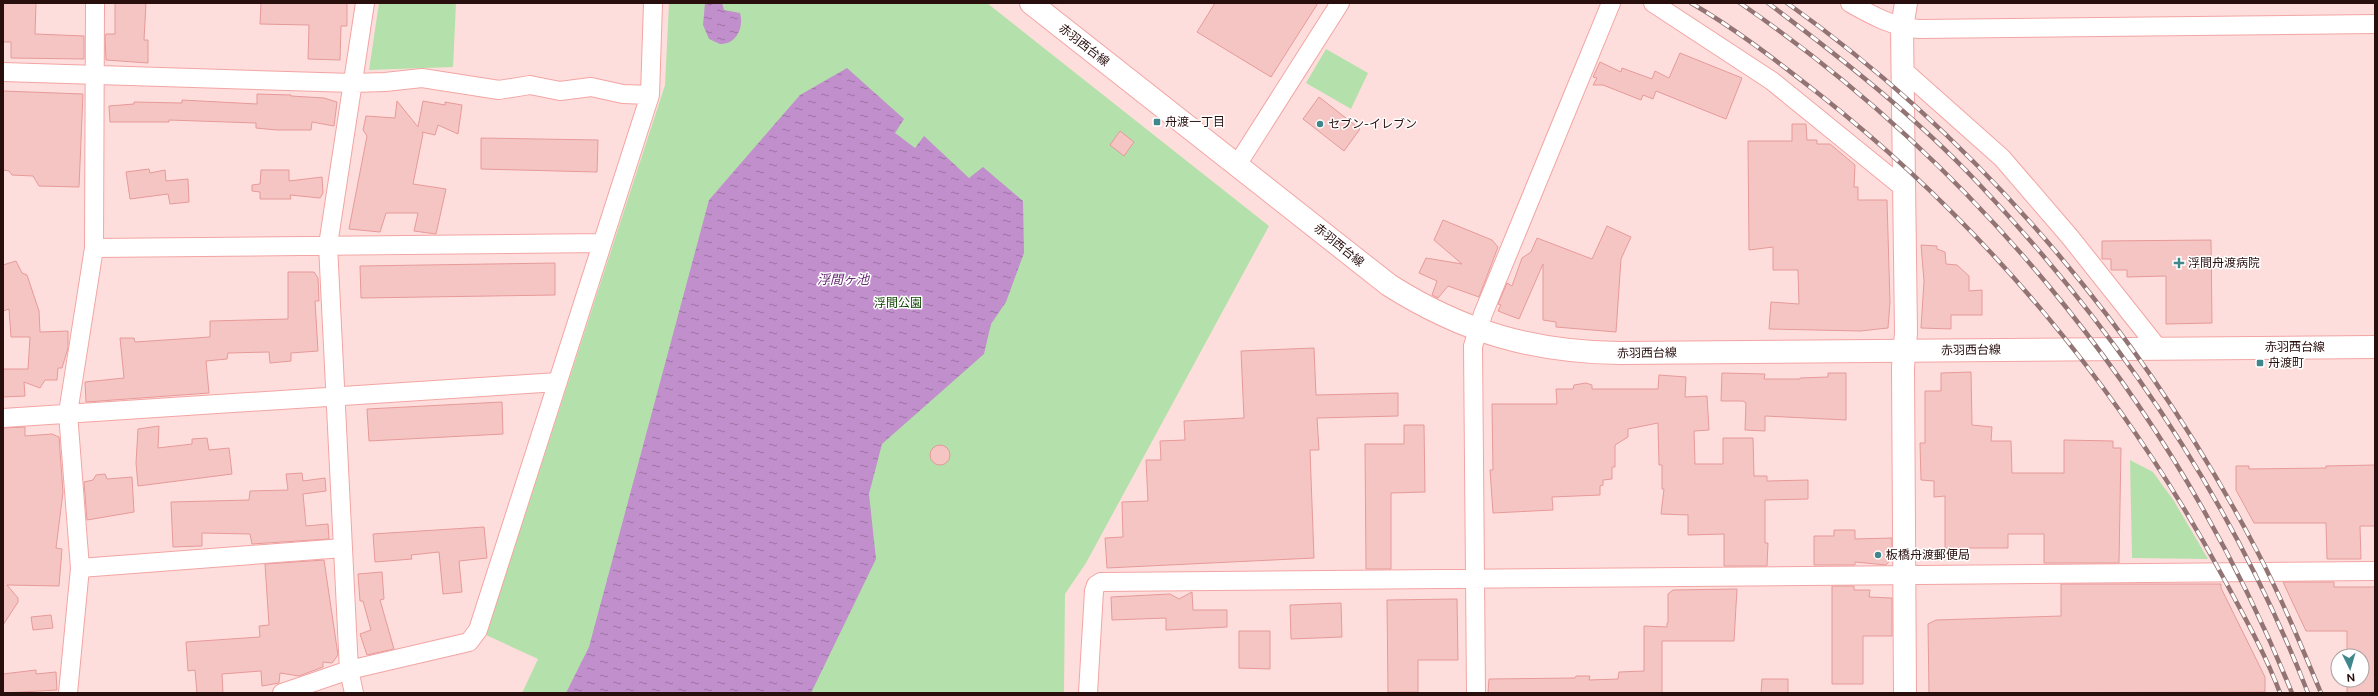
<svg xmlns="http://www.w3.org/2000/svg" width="2378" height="696" font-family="Figtree,'Noto Sans JP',sans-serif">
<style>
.green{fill:#b4e1ab}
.water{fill:url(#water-ripples)}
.building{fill:#f5c5c3;stroke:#e69a99}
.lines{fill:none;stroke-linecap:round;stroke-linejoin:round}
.minor-casing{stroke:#f2a5a3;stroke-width:20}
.tertiary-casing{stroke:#f2a5a3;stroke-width:24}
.secondary-casing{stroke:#f2a5a3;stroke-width:24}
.minor{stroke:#fff;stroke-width:18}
.tertiary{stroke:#fff;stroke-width:22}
.secondary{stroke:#fff;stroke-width:22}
.rail-casing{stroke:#917473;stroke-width:4.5}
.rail{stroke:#fff;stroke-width:3;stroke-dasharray:9;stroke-linecap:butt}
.poi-dot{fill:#3f878c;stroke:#fff;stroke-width:1.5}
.labels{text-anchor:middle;stroke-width:3;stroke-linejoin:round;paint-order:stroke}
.street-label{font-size:12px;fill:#290e0e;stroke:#fff}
.poi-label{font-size:12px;fill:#290e0e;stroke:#fff;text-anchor:start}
.park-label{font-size:12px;fill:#0f4402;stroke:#fff}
.water-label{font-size:13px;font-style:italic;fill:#682a75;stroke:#fff}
</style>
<defs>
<pattern id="water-ripples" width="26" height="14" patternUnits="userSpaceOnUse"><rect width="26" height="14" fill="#c18fcc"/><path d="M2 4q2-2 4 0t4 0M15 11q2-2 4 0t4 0" fill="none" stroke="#9d73a4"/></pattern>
</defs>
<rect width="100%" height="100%" fill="#fededc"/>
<path class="green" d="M 379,3 L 456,3 L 453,67 L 369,70 Z
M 669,3 L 987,3 L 1269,226 L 1086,563 L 1065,594 L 1064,693 L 522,693 L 538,659 L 486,635 L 665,85 Z
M 1326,49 L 1368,73 L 1351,109 L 1306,83 Z
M 2130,460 L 2153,472 L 2174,501 L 2208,559 L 2132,558 Z"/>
<path class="water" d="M 705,3 L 722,3 L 724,10 L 740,13 C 744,27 737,44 720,44 L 709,39 L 703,25 Z
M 847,68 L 904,119 L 895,133 L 915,148 L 924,136 L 969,178 L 983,167 L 1023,201 L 1024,253 L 1006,302 L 991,324 L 984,354 L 882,444 L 869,494 L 876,559 L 811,693 L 566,693 L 589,647 L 709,200 L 800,95 Z"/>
<path class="building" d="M 3,3 L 36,3 L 35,34 L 84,36 L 84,59 L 11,58 L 11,42 L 3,42 Z
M 115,3 L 146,3 L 144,40 L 148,40 L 148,63 L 106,60 L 105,36 L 106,34 L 115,34 Z
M 261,3 L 347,3 L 347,26 L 341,26 L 340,60 L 308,59 L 309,25 L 260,24 Z
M 1215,3 L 1318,3 L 1271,77 L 1197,32 Z
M 1680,53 L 1742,78 L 1726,119 L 1656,91 L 1653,99 L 1643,95 L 1641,100 L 1603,85 L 1593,85 L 1597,78 L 1593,77 L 1600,62 L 1621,72 L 1622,68 L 1652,79 L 1655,71 L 1669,78 Z
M 3,91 L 83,94 L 79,187 L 39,186 L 33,176 L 12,175 L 9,171 L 3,170 Z
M 257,94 L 291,95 L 291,96 L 324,98 L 337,102 L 334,126 L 312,122 L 311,130 L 277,130 L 256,128 L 256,123 L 169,120 L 169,122 L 110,122 L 109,106 L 134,104 L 134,102 L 182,103 L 182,100 L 257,104 Z
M 1319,97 L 1360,129 L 1344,151 L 1303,119 Z
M 397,101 L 418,127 L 423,101 L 445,105 L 445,102 L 462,105 L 458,134 L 438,125 L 435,135 L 422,132 L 423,134 L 413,184 L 446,189 L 436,234 L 414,231 L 418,213 L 386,213 L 380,232 L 349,229 L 367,136 L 363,130 L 366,116 L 395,118 Z
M 1792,124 L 1806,124 L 1807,140 L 1817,140 L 1817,144 L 1830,144 L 1855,165 L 1854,187 L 1858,187 L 1858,200 L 1887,200 L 1890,302 L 1888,328 L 1860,331 L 1769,329 L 1771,302 L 1799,304 L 1798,270 L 1773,270 L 1773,247 L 1749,250 L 1748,141 L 1792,141 Z
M 1120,131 L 1134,142 L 1124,156 L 1110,145 Z
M 481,138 L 598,140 L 597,172 L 481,169 Z
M 149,169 L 150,173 L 165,170 L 166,181 L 188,179 L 189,202 L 170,204 L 168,194 L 130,199 L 126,172 Z
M 261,170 L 289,170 L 289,181 L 322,177 L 323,193 L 320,198 L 290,195 L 291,199 L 260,199 L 260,192 L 252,191 L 252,185 L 260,184 Z
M 1443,220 L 1492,240 L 1498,247 L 1479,297 L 1448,286 L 1438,298 L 1432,295 L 1437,281 L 1419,273 L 1426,258 L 1462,264 L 1434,240 Z
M 1607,226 L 1631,237 L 1621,259 L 1616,332 L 1556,327 L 1556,322 L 1543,320 L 1543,264 L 1519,319 L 1498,311 L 1501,305 L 1498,304 L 1507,283 L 1512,286 L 1522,258 L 1531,252 L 1537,238 L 1592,259 Z
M 2211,240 L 2212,323 L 2166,324 L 2166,276 L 2127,277 L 2127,270 L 2111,270 L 2111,259 L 2102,259 L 2102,241 Z
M 1921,245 L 1937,246 L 1937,249 L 1945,252 L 1946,264 L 1957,265 L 1969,276 L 1969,291 L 1982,290 L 1982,315 L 1951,315 L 1951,329 L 1921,328 L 1924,281 Z
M 16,261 L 22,273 L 27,275 L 39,311 L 40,332 L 68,331 L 68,348 L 62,368 L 58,368 L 57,380 L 45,380 L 40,388 L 24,382 L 25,396 L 3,397 L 3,369 L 28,369 L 30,337 L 11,337 L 9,309 L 3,311 L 3,265 Z
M 555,263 L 555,295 L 361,298 L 360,266 Z
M 288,272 L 314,272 L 318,278 L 319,301 L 315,301 L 318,351 L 291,353 L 291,361 L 270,363 L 269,352 L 228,353 L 227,359 L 206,361 L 209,393 L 86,402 L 85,382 L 124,378 L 120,338 L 134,338 L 135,342 L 210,337 L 210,321 L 288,319 Z
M 1314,348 L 1316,395 L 1398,393 L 1398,416 L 1317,418 L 1319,450 L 1310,450 L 1314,558 L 1107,568 L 1105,538 L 1123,537 L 1122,502 L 1148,501 L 1146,460 L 1161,460 L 1160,441 L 1185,440 L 1184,421 L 1244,418 L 1241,351 Z
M 1971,372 L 1972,425 L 1992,427 L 1991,441 L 2011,441 L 2012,473 L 2064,473 L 2064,440 L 2113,441 L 2113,448 L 2121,448 L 2119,563 L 2044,563 L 2044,534 L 2008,534 L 2008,548 L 1945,548 L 1945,496 L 1934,497 L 1934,481 L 1921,480 L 1920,443 L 1925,443 L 1925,391 L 1941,391 L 1941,373 Z
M 1722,373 L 1765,374 L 1764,379 L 1800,379 L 1800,378 L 1828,377 L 1828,373 L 1846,373 L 1846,420 L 1765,416 L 1765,431 L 1745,430 L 1746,403 L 1743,401 L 1721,401 Z
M 1659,375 L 1686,377 L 1685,397 L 1707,396 L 1709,430 L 1694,431 L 1695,464 L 1723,464 L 1723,438 L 1753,438 L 1754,476 L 1767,476 L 1767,481 L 1808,480 L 1808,499 L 1765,500 L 1765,543 L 1768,543 L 1767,566 L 1724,566 L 1724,534 L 1688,535 L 1688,515 L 1661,514 L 1664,489 L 1662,489 L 1662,465 L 1659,465 L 1658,423 L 1628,429 L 1628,437 L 1615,445 L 1615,467 L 1612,467 L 1612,479 L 1603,480 L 1603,485 L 1600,486 L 1600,495 L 1552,497 L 1553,510 L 1493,513 L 1490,470 L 1493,470 L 1492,404 L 1557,404 L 1556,389 L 1573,389 L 1574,385 L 1586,383 L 1592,385 L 1592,389 L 1658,389 Z
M 502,402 L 503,434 L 369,441 L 367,409 Z
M 1404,425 L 1424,425 L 1425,492 L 1391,493 L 1391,569 L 1366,569 L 1365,444 L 1404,444 Z
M 159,426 L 158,448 L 192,444 L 192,439 L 207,438 L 209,450 L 229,448 L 232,474 L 138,486 L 136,463 L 138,429 Z
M 25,427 L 25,436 L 52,434 L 59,437 L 63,492 L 56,548 L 62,549 L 59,586 L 7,585 L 18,598 L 18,602 L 3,625 L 3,428 Z
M930 455a10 10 0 1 1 20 0a10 10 0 1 1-20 0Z
M 2375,465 L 2375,526 L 2360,526 L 2361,559 L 2327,559 L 2326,523 L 2254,523 L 2236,490 L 2236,466 L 2249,466 L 2249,469 L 2326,468 L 2326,466 Z
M 302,473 L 303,481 L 325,478 L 326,491 L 303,494 L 306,526 L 328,524 L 329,539 L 252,544 L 250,534 L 202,533 L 202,546 L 173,547 L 171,502 L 249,500 L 250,491 L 288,490 L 286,474 Z
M 105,474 L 107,479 L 132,477 L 134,512 L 87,520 L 84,482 L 93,480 L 96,475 Z
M 484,527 L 487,558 L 459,561 L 462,592 L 443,594 L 439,552 L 411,555 L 412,559 L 375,562 L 373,534 Z
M 1834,530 L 1855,530 L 1855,539 L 1892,538 L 1892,558 L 1886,565 L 1855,562 L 1855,565 L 1814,565 L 1814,536 L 1834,536 Z
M 324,560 L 338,655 L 332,663 L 323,662 L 323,667 L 299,676 L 280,673 L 279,683 L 262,686 L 261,671 L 222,674 L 223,693 L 197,693 L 195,670 L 188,671 L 186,642 L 260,637 L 259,626 L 269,625 L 265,564 Z
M 382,572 L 384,599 L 380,600 L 394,649 L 367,655 L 360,634 L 371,630 L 363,601 L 360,601 L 358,574 Z
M 2283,582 L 2334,582 L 2334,587 L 2375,587 L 2375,693 L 2347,693 L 2347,680 L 2362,680 L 2362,656 L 2347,656 L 2347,631 L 2306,631 Z
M 2061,584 L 2221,584 L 2221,588 L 2265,677 L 2265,692 L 1929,693 L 1928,624 L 1936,620 L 2061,616 Z
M 1832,586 L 1854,586 L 1854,590 L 1870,590 L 1869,597 L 1892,598 L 1892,636 L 1863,636 L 1863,684 L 1832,684 Z
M 1737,589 L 1734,641 L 1662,641 L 1662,693 L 1488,693 L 1489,679 L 1575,678 L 1576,676 L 1590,676 L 1589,680 L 1618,679 L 1619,672 L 1644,671 L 1644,626 L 1667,627 L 1667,623 L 1668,623 L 1668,594 L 1673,590 Z
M 1192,592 L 1193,610 L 1227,610 L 1227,627 L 1166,630 L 1166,618 L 1112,620 L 1111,597 L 1170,594 L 1179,599 Z
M 1457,599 L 1458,660 L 1418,660 L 1418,692 L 1388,692 L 1387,600 Z
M 1341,603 L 1342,637 L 1291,639 L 1290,605 Z
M 51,615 L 53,628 L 33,630 L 31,617 Z
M 1239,631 L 1270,631 L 1270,669 L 1239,668 Z
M 36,670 L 36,674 L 56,672 L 57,690 L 3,693 L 3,674 Z
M 1762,679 L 1788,679 L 1788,693 L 1761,693 Z"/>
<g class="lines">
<defs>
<path id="minor" d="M 1653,3 L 1772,81 L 1905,189
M 1850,3 C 1873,16 1893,27 1919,29 L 2375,24
M 1903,70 L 2002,158 L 2070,237 L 2158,348
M 3,72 L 353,83 L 385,82 L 422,78 L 499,90 L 530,85 L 560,91 L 591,87 L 623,94 L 650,95
M 1237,165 L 1340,3
M 94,248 L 602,243
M 3,418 L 558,382
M 80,568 L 343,548
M 68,693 L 80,568 L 68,413 L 94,248 L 95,3
M 282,693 L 349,670 L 469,642 L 478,630 L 650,95 L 653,3
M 354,693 L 349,670 L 328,245 L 365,3
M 1088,693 L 1094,591 L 1096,585 L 1101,582 L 2375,571
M 1476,693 L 1473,346 L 1483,314 L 1611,3"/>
<path id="tertiary" d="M 1905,693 L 1903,367 L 1906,333 L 1902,28 L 1906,3"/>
<path id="secondary" d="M 1031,3 L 1389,285 C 1463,332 1533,352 1620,353 L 2375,347"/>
</defs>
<use href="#minor" class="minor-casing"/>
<use href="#tertiary" class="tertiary-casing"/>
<use href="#secondary" class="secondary-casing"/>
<use href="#minor" class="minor"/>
<use href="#tertiary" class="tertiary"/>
<use href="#secondary" class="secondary"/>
<defs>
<path id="rail" d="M 1691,3 C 1736,29 1778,62 1819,94 C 1985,225 2123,391 2223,577 C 2243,614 2265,653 2280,693
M 1740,3 C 1986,172 2180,416 2292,693
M 1768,3 C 1841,58 1915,116 1978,183 C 2119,332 2233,502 2308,693
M 1787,3 C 1984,143 2145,337 2257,551 C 2281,597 2301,645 2321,693"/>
</defs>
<use href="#rail" class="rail-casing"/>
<use href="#rail" class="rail"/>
</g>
<g class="poi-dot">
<rect x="1153" y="118" width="8" height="8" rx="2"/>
<circle cx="1320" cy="124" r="4"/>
<path d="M2177 257h4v4h4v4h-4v4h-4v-4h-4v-4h4z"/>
<rect x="2256" y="359" width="8" height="8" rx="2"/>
<circle cx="1878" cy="555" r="4"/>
</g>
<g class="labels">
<g class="street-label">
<text transform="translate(1084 45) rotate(38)" y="4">赤羽西台線</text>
<text transform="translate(1339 245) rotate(39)" y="4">赤羽西台線</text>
<text x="2295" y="351">赤羽西台線</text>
<text transform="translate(1971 350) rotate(-1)" y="4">赤羽西台線</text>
<text transform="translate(1647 353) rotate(-1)" y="4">赤羽西台線</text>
</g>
<g class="poi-label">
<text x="1165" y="126">舟渡一丁目</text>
<text x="1328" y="128">セブン-イレブン</text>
<text x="2188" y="267">浮間舟渡病院</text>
<text x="2268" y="367">舟渡町</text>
<text x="1886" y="559">板橋舟渡郵便局</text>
</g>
<g class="park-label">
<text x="898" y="307">浮間公園</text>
</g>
<g class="water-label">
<text x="843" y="284">浮間ヶ池</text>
</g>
</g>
<rect width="2378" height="696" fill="none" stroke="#290e0e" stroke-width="8"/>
<g transform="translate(2350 668) rotate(175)"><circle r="19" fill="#ffffff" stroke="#a99f9f"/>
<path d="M0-3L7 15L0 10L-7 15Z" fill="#3f878c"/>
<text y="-6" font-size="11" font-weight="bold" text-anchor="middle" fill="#290e0e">N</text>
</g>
</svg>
